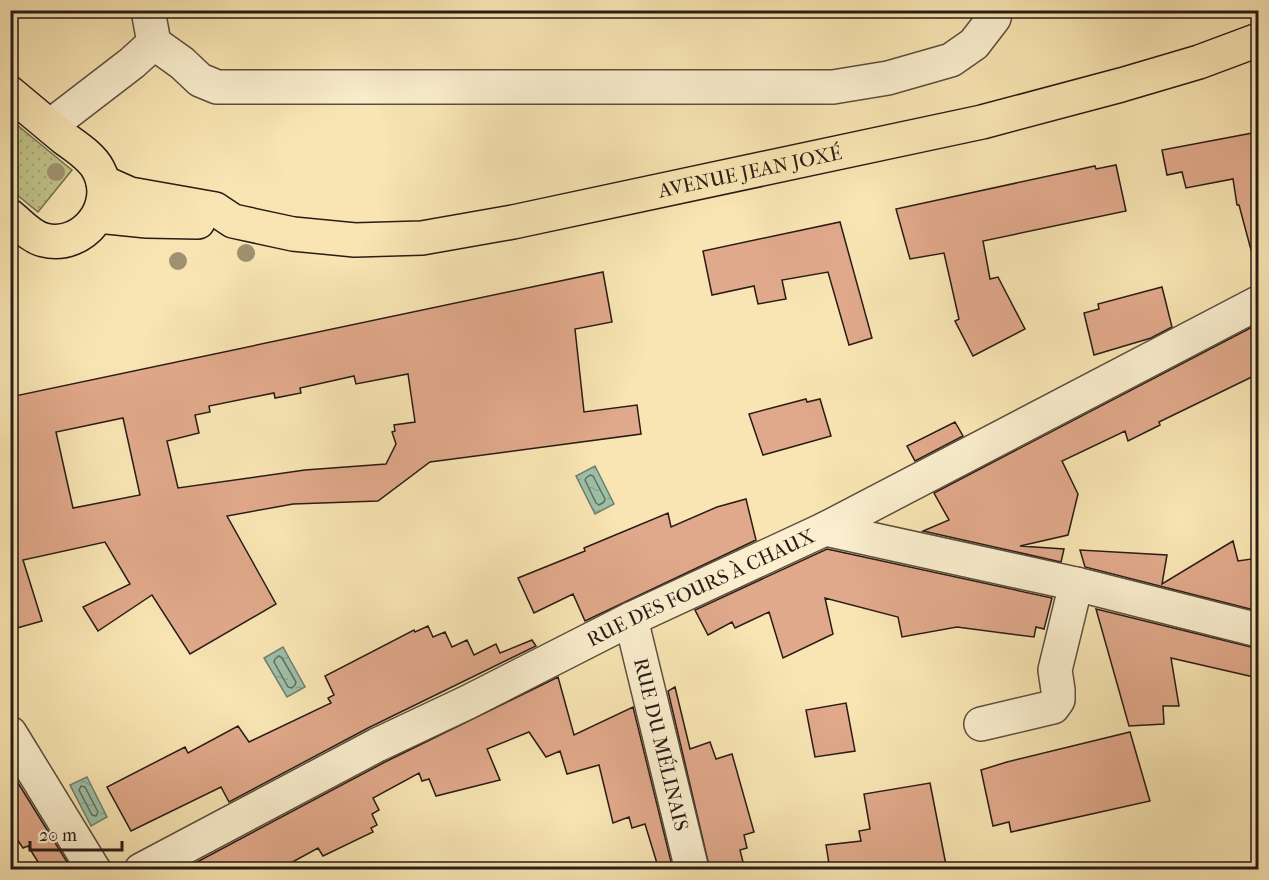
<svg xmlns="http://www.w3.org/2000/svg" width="1269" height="880" font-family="'IM FELL French Canon',serif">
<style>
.grass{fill:url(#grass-dots);stroke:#747050;stroke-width:1.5}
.water{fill:url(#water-ripples);stroke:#6f7e6e;stroke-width:1.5}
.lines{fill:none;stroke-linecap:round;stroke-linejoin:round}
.shore{stroke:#636e5f;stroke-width:1.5}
.building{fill:#e1a98b;stroke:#281c16;stroke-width:1.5;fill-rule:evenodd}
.minor-casing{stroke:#5c4e3d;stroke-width:36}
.major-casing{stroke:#281c16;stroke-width:36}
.minor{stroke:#faeece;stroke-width:33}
.major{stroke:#f8e5b3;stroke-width:33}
.tree{fill:#9f9270}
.labels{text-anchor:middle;stroke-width:5;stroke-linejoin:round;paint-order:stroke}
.street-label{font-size:20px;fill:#281c16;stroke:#faeece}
</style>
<defs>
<pattern id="grass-dots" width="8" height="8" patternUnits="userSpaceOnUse" patternTransform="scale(1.5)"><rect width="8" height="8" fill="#c1c38a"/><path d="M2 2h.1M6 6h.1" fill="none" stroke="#a6a776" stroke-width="1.8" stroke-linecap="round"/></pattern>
<pattern id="water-ripples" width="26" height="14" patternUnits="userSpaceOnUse" patternTransform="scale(1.5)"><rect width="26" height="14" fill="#9ec0a8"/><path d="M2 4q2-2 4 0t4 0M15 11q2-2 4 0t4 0" fill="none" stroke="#88a490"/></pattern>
</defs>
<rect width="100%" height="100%" fill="#f8e5b3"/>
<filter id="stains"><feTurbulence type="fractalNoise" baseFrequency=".00333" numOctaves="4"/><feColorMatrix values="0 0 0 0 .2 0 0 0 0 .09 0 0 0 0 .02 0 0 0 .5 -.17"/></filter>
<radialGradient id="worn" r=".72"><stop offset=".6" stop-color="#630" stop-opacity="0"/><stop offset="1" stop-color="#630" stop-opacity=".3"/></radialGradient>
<path class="grass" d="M 11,120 L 72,170 L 38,212 L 11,190 Z"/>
<path class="water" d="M 595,466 L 614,504 L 595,514 L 576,476 Z
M 283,647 L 305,687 L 287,697 L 264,658 Z
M 87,777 L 107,817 L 91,826 L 70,785 Z"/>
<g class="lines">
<path class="shore" d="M 590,475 L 593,476 L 605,499 L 604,502 L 599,505 L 596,503 L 585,480 L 586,478 Z
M 279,656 L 282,658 L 296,682 L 295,685 L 292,688 L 288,687 L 274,662 L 275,659 Z
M 81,786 L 85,787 L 98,812 L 96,816 L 92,815 L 79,790 Z"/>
</g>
<path class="building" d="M 1258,132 L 1258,249 L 1251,250 L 1239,205 L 1237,205 L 1233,179 L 1186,188 L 1182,172 L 1167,175 L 1162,150 Z
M 1116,165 L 1126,211 L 983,241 L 990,279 L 998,277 L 1025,329 L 973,356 L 955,321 L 959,319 L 944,253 L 910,259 L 896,209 L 1095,166 L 1096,169 Z
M 840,222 L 872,338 L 849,345 L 828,272 L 782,280 L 786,299 L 758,304 L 754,286 L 712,295 L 703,251 Z
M 603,272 L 612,322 L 575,329 L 584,412 L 637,405 L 641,434 L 430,462 L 378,501 L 293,504 L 227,516 L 276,604 L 190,654 L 152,595 L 98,631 L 83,607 L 130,584 L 105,542 L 23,560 L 42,621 L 10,630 L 10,397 ZM 408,374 L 415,422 L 394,425 L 395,431 L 392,432 L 396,444 L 386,464 L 305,470 L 178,488 L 167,441 L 199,433 L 195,415 L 210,412 L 209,406 L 274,393 L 275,398 L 301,393 L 300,388 L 354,376 L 356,384 ZM 123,418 L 140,495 L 73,508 L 56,432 Z
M 1162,287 L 1172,327 L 1151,338 L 1094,355 L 1084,313 L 1099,309 L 1098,304 Z
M 1258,324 L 1258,374 L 1159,422 L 1160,425 L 1128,441 L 1125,431 L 1062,461 L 1078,494 L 1068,535 L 1020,546 L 1064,549 L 1061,562 L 923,531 L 949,520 L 934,493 Z
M 806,399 L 807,402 L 820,399 L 831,436 L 763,455 L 749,414 Z
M 955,422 L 963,436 L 915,461 L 907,446 Z
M 746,499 L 756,540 L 585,621 L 573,594 L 534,613 L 518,578 L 585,551 L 584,548 L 668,513 L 671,527 L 717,507 Z
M 1233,541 L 1238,561 L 1258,558 L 1258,611 L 1085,567 L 1080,550 L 1167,555 L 1162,584 Z
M 827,549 L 1052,598 L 1044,629 L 1036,627 L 1034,637 L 957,627 L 902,637 L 898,617 L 825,598 L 833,634 L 783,658 L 769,612 L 735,628 L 732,622 L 708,635 L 695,610 Z
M 1096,609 L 1255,648 L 1258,678 L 1171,658 L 1179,706 L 1163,706 L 1164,724 L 1129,726 Z
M 428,626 L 433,637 L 445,632 L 452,647 L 467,640 L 474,655 L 496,644 L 500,653 L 532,640 L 536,646 L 368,728 L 229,802 L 221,787 L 131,831 L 107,787 L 185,747 L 188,753 L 238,726 L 249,742 L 331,703 L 328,698 L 334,695 L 325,676 L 414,630 L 415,632 Z
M 558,677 L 574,735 L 633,707 L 673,870 L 659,870 L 645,824 L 632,828 L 629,817 L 613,823 L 599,765 L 567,774 L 560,751 L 546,757 L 529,732 L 487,749 L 500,780 L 436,796 L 429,779 L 422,781 L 419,773 L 373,798 L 379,810 L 372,814 L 377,825 L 371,828 L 373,832 L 323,856 L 318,848 L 278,870 L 182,870 L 385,762 Z
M 675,687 L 690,749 L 710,742 L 716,759 L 732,754 L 754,832 L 744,835 L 747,848 L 740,850 L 745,870 L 710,870 L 668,691 Z
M 846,703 L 855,751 L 815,757 L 806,710 Z
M 1130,732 L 1150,801 L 1011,832 L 1009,822 L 993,826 L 981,770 L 1007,762 Z
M 10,770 L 72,870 L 43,870 L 28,846 L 23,848 L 10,829 Z
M 930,783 L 947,870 L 830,870 L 826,845 L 861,841 L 859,831 L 870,829 L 864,794 Z"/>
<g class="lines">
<defs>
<g id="minor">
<path d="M 148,10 L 154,43 L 182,63 L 200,80 L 217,87 L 833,87 L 888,78 L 951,60 L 974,44 L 994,18 L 996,10"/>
<path d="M 50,126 L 132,63 L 154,43"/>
<path d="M 825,529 L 1076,584 L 1258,630"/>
<path id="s1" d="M 631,619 L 692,870"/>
<path d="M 981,724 L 1053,707 L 1058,700 L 1058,690 L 1055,670 L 1076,584"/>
<path d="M 10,733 L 94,870"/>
<path id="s2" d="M 141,870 L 377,745 L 468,702 L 631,619 L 825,529 L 1258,303"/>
</g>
<g id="major">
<path d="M 10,93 C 28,108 46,123 64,138 C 76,147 91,156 98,169 C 118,205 84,250 44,240 C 31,237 21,225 10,216"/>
<path id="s3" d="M 103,182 L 130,194 L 215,209 L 233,221 L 293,234 L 355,240 L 422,238 L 513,222 L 982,122 L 1121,85 L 1199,62 L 1258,40"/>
<path d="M 98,216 L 147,221 L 198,222"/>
</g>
</defs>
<use href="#minor" class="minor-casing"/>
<use href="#major" class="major-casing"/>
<use href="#minor" class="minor"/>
<use href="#major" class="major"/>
</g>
<g class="tree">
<circle cx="56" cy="172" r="9"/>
<circle cx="246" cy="253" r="9"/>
<circle cx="178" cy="261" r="9"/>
</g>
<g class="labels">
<g class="street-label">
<text dy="7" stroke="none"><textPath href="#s3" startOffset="663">AVENUE JEAN JOXÉ</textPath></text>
<text dy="7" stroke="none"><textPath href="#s2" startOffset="627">RUE DES FOURS À CHAUX</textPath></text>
<text dy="7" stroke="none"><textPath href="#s1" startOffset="129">RUE DU MÉLINAIS</textPath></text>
</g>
</g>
<rect width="1269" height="880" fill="none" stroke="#f8e5b3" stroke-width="36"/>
<rect x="12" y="12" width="1245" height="856" fill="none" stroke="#281c16" stroke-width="3"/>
<rect x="18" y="18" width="1233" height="844" fill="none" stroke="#281c16" stroke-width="1.5"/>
<path d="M30 841v9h92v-9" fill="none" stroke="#281c16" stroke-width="3"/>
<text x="39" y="841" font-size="18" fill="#281c16" stroke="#faeece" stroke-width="4.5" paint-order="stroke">20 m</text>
<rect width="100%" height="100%" filter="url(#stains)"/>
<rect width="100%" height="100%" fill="url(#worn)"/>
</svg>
